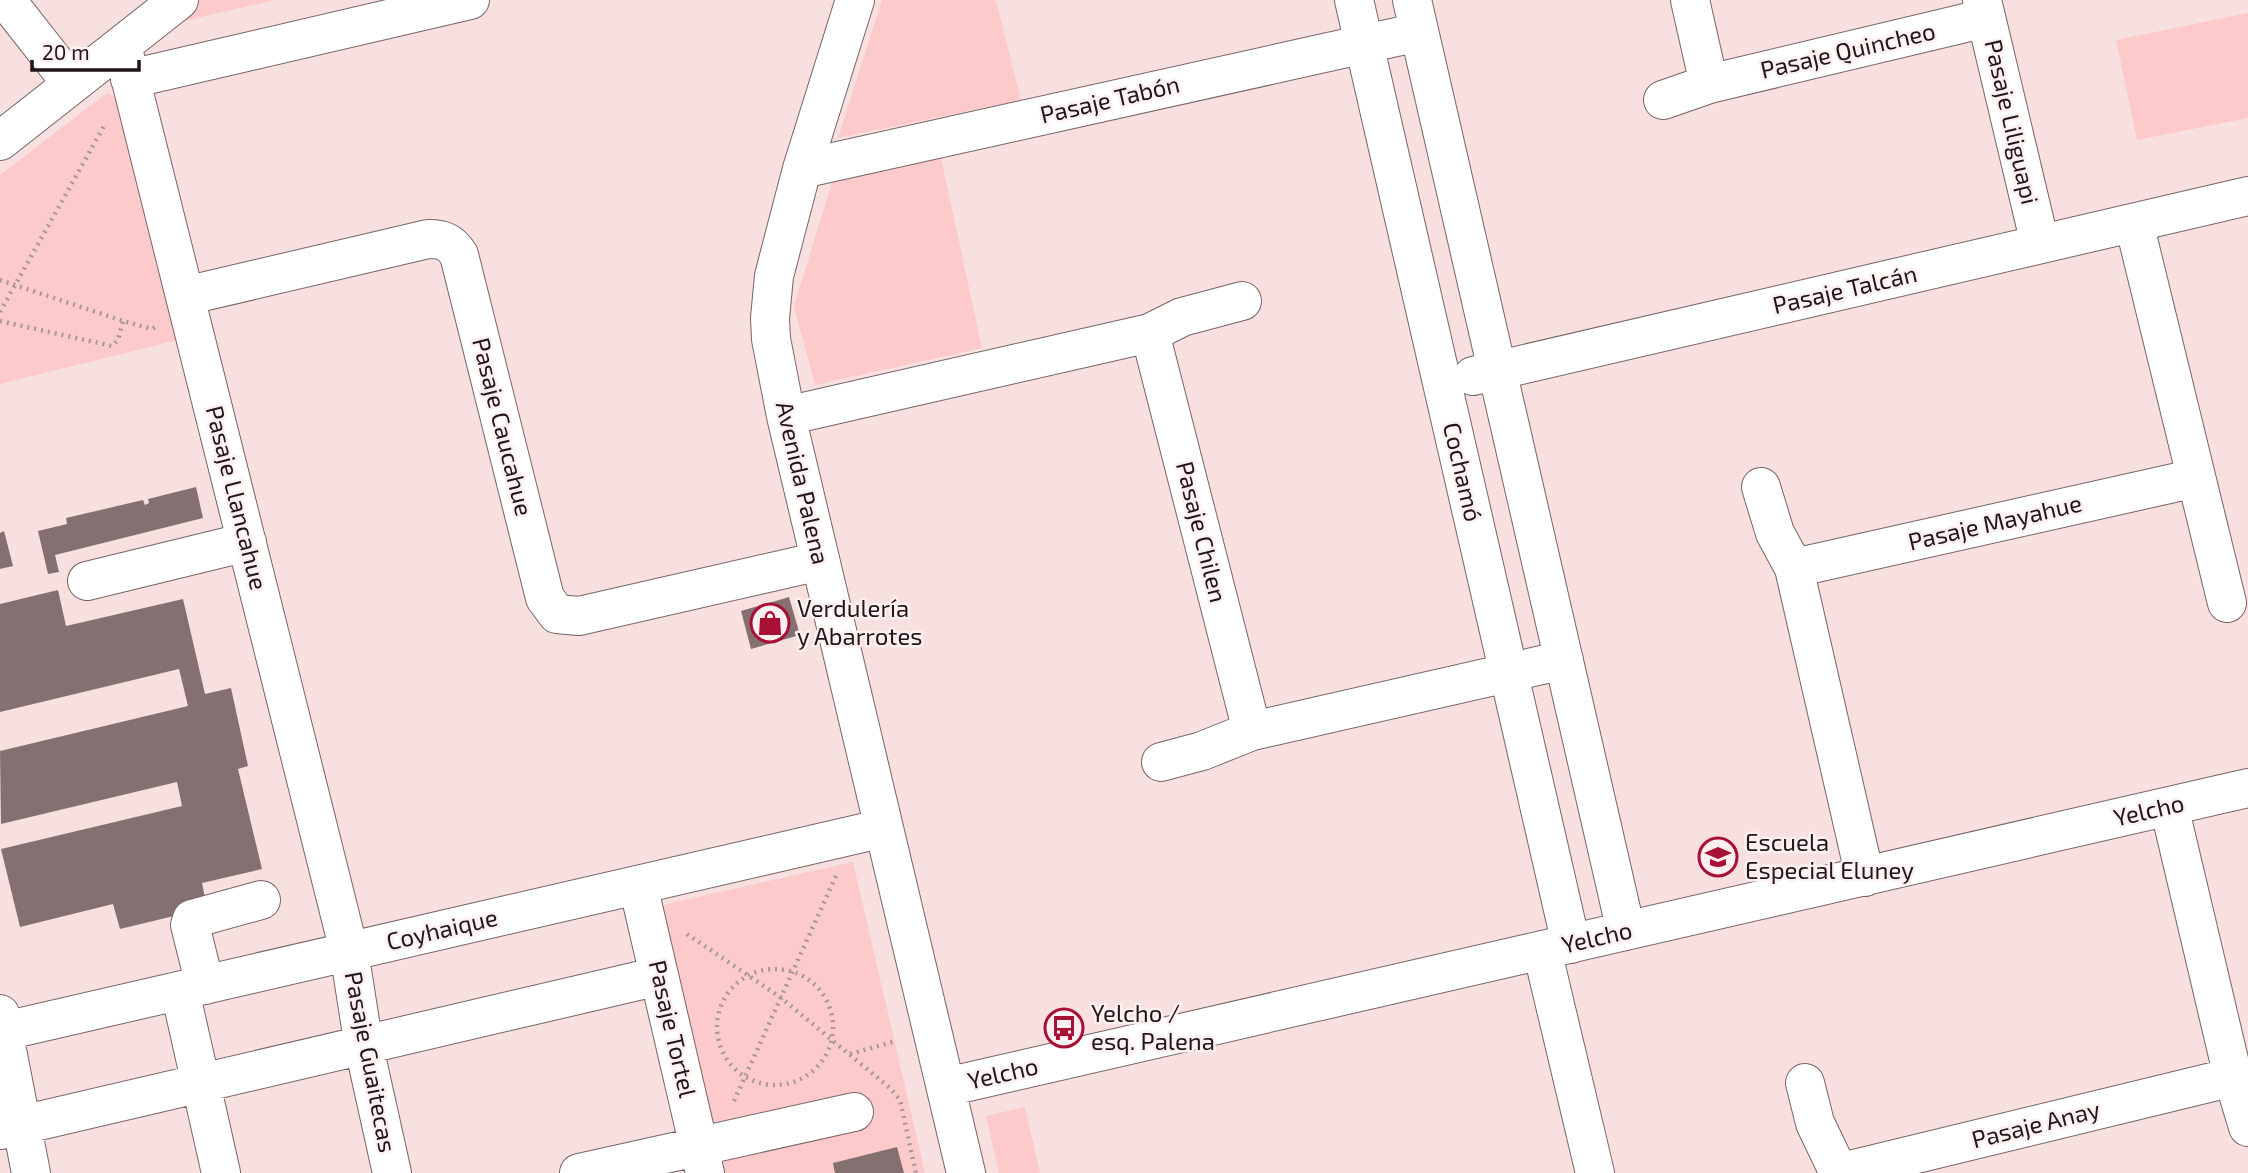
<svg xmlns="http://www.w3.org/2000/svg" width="2248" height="1173" font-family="'Exo 2',sans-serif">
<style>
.green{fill:#fccacb}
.building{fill:#857071}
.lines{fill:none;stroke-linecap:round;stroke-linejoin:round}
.minor-casing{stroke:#786464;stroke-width:40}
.path{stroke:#a99797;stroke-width:4.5;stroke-dasharray:2 5;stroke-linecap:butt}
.minor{stroke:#fff;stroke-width:38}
.labels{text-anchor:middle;stroke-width:5;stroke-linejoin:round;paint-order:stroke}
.street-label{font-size:24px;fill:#201718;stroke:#fef0f0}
.poi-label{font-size:24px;fill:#201718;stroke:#fef0f0;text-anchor:start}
</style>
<rect width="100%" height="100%" fill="#f8e0e0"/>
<path class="green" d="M 197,0 L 276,0 L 166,25 Z
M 882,0 L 996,0 L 1021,100 L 838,138 Z
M 2248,13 L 2248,118 L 2137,140 L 2116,40 Z
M 107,93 L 123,101 L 178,340 L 0,384 L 0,175 Z
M 940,153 L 982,348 L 815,385 L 794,306 L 834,176 Z
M 853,862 L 925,1173 L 722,1173 L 662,905 Z
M 1025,1107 L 1040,1173 L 999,1173 L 986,1116 Z"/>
<path class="building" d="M 196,487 L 203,518 L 55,555 L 59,572 L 48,574 L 38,531 L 67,524 L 66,518 L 143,500 L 145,505 L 149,503 L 148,499 Z
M 4,531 L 13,566 L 0,569 L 0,533 Z
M 58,590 L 66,626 L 183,599 L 205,694 L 231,688 L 248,766 L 238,769 L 262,869 L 202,883 L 207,908 L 120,929 L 113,904 L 20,927 L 1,849 L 182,806 L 177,782 L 1,824 L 0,751 L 188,706 L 179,669 L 0,712 L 0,604 Z
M 789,597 L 800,635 L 751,649 L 741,611 Z
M 897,1147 L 904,1173 L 835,1173 L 833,1163 Z"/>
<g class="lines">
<defs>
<path id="minor" d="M 6,0 L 72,84
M 855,0 L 802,169 L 774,276 L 770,318 L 771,339 L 786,416 L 966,1173
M 1354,0 L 1571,944
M 1412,0 L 1626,931
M 1690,0 L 1709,84
M 1982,0 L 2040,244
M 122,45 L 349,951 L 364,1047 L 392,1173
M 130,79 L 470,0
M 1663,100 L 1709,84 L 1986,18
M 0,141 L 179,0
M 802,169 L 1419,32
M 2134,223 L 2227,603
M 185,296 L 428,239 C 443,239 451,242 459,255 L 545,598 L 557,614 L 579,616 L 820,561
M 1150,333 L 1252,731
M 1473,376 L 2248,196
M 786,416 L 1150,333 L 1182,317 L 1242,301
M 1761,487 L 1775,533 L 1794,568 L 1865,877
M 1794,568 L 2196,478
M 87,581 L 247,542
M 1161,762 L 1202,751 L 1252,731 L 1564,660
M 2169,806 L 2233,1077 L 2248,1127
M 638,885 L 705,1173
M 1542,950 L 1595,1173
M 205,985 L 190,925 L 192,919 L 261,900
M 180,991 L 221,1173
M 0,1014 L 31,1173
M 0,1032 L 884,828
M 1805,1083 L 1815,1123 L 1839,1173
M 946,1087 L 2248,788
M 0,1130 L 659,976
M 579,1173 L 854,1112
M 1838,1173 L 2233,1077"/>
</defs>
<use href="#minor" class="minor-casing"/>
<path class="path" d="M 0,280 L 123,321 L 152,329 L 155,327
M 0,312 L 104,126
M 0,321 L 112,346 L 118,340 L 123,321
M 687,934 L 780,997 L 890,1088 L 900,1100 L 916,1173
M717 1027a58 58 0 1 1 116 0a58 58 0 1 1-116 0Z
M 850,1054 L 896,1041
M 734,1101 L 836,876"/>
<use href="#minor" class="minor"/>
</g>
<defs>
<symbol id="shop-ring" viewBox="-11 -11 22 22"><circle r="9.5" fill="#fef0f0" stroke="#a81036" stroke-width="1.5"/><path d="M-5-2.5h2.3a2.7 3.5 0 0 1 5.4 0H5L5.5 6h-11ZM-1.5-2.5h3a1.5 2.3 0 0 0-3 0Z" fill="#a81036"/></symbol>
<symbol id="school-ring" viewBox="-11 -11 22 22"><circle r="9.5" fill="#fef0f0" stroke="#a81036" stroke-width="1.5"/><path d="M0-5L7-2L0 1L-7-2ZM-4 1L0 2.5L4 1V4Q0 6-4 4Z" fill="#a81036"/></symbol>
<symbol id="bus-ring" viewBox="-11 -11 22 22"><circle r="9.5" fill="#fef0f0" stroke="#a81036" stroke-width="1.5"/><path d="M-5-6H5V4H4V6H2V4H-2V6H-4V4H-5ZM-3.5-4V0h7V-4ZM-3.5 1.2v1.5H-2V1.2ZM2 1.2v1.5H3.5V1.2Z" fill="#a81036"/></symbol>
</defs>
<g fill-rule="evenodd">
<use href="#shop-ring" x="748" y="601" width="44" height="44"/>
<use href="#school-ring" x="1696" y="835" width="44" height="44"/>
<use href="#bus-ring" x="1042" y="1006" width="44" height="44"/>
</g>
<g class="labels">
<g class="street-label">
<text transform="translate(1848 51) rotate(-13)" y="8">Pasaje Quincheo</text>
<text transform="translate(1110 100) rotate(-13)" y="8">Pasaje Tabón</text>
<text transform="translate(2011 122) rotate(77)" y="8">Pasaje Liliguapi</text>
<text transform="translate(1845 290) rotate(-13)" y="8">Pasaje Talcán</text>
<text transform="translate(502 427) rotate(76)" y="8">Pasaje Caucahue</text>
<text transform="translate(1462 472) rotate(77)" y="8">Cochamó</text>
<text transform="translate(802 483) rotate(77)" y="8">Avenida Palena</text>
<text transform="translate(236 498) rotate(76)" y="8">Pasaje Llancahue</text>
<text transform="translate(1995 523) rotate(-13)" y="8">Pasaje Mayahue</text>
<text transform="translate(1201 532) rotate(76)" y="8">Pasaje Chilen</text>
<text transform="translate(2149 811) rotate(-13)" y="8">Yelcho</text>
<text transform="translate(442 930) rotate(-13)" y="8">Coyhaique</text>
<text transform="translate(1597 938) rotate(-13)" y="8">Yelcho</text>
<text transform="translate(672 1029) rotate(77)" y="8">Pasaje Tortel</text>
<text transform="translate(370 1062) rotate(79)" y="8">Pasaje Guaitecas</text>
<text transform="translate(1003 1074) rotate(-13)" y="8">Yelcho</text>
<text transform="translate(2036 1125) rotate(-14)" y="8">Pasaje Anay</text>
</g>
<g class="poi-label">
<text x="797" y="617">Verdulería<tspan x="797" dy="28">y Abarrotes</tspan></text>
<text x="1745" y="851">Escuela<tspan x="1745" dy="28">Especial Eluney</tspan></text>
<text x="1091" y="1022">Yelcho /<tspan x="1091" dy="28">esq. Palena</tspan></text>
</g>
</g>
<path d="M32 60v10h107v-10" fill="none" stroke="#201718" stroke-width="3.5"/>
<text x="42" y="60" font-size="21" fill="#201718" stroke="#fef0f0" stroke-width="5" paint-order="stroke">20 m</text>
</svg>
